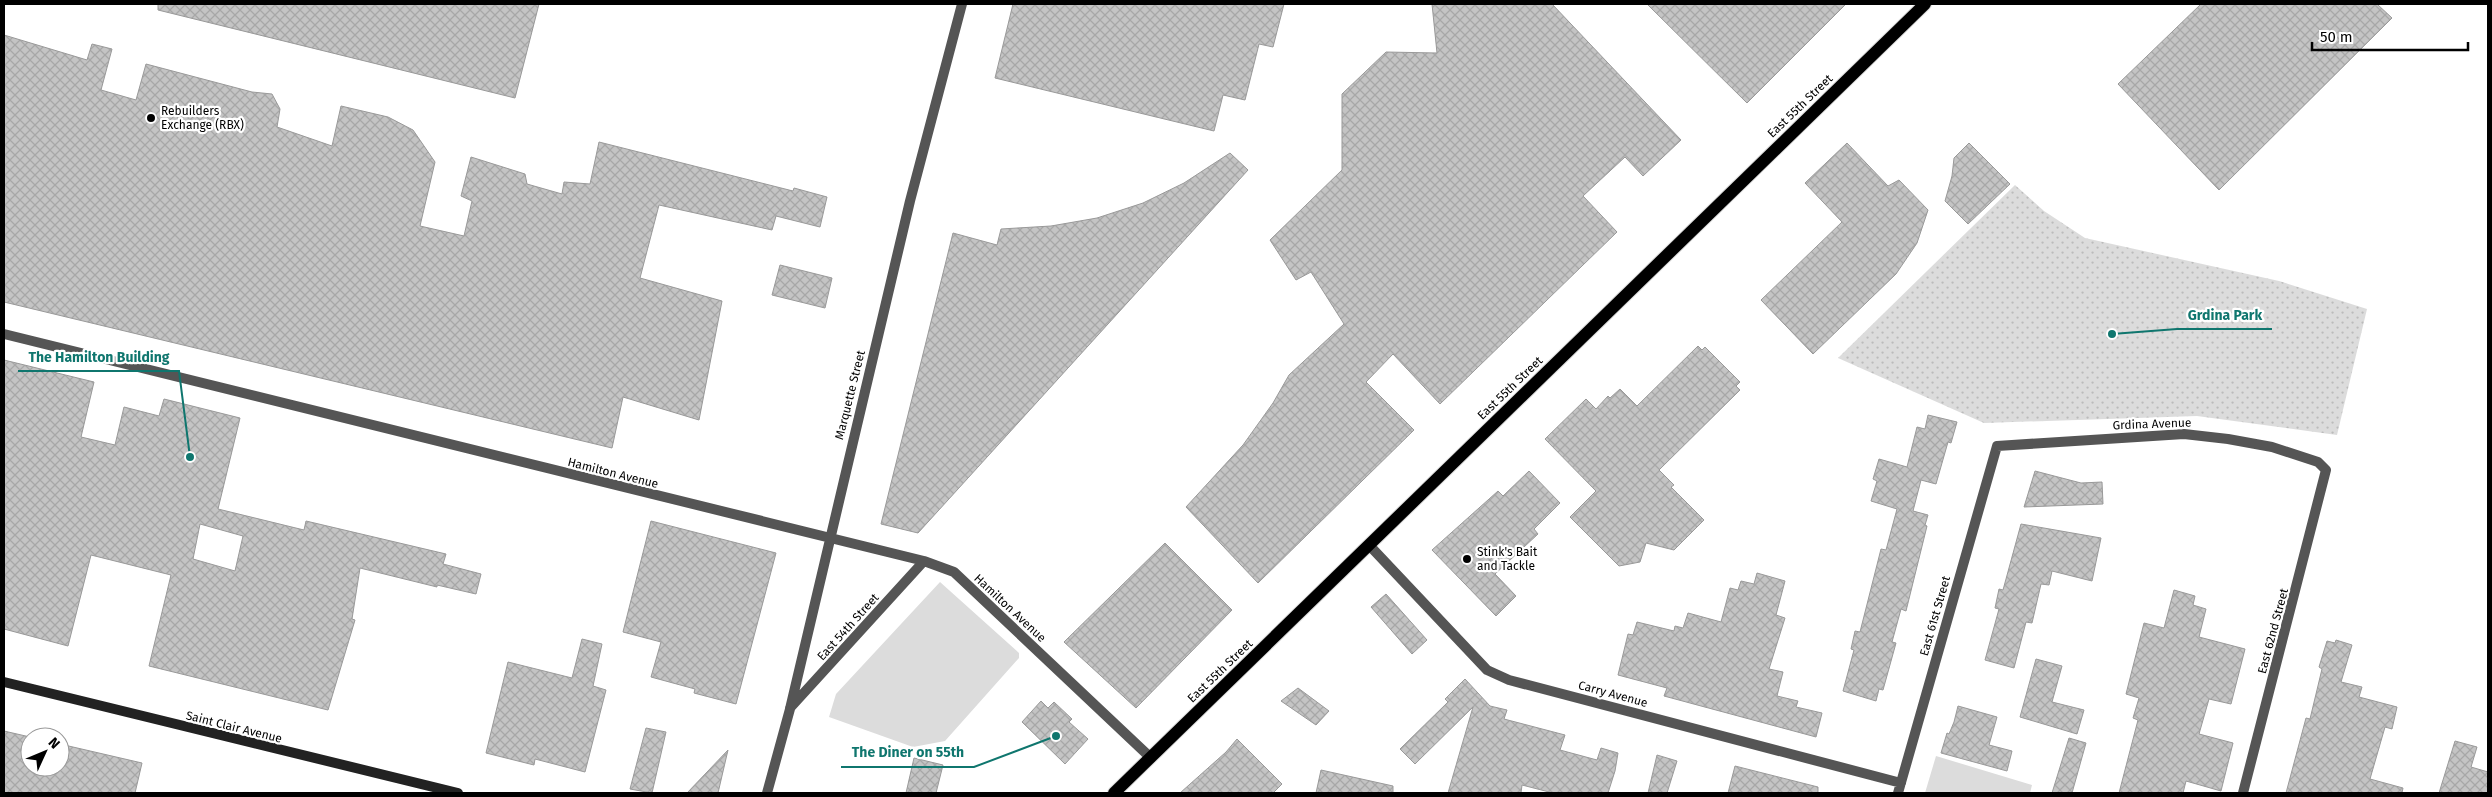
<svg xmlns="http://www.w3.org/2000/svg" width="2492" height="797" font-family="'Fira Sans',sans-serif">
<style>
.grass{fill:#dcdcdc}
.park{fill:url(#park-dots)}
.building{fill:url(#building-cross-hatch);stroke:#999;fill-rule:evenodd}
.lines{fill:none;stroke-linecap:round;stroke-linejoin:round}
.primary-casing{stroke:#dbdbdb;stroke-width:14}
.minor{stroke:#555;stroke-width:10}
.secondary{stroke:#222;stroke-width:10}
.primary{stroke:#000;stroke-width:12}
.poi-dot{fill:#000;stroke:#fff;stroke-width:2}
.labels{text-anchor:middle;stroke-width:4.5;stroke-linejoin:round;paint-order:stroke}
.street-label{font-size:12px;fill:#000;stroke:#fff}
.poi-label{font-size:12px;fill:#000;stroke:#fff;text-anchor:start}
.leader{fill:none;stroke:#0f766e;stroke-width:2}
.callout-dot{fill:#0f766e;stroke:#fff;stroke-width:2}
.callout-label{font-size:14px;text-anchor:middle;font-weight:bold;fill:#0f766e;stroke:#fff;stroke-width:4.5;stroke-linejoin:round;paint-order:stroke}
</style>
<defs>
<pattern id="park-dots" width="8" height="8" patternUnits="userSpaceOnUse" patternTransform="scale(1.25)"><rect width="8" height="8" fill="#dcdcdc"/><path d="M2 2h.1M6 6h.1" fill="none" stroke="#bbb" stroke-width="1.8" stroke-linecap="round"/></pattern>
<pattern id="building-cross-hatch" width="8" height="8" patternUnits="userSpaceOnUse" patternTransform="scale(1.25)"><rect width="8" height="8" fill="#c4c4c4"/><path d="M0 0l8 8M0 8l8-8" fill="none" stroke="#a7a7a7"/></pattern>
</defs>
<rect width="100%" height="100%" fill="#fff"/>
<path class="grass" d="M 940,582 L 1019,653 L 1019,658 L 945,741 L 913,747 L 829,717 L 836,694 Z
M 1936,756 L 2032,785 L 2030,793 L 1925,793 Z"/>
<path class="park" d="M 2015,185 L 2044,211 L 2085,238 L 2279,281 L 2367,309 L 2337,435 L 2197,416 L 1984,423 L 1838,358 Z"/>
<path class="building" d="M 158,4 L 539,4 L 515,98 L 158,10 Z
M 1013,4 L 1284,4 L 1273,47 L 1259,44 L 1245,100 L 1223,95 L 1214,131 L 995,78 Z
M 1432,4 L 1552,4 L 1681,140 L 1643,176 L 1625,157 L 1583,196 L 1617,232 L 1440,404 L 1393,354 L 1366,382 L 1414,430 L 1258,583 L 1186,507 L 1243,445 L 1273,403 L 1289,375 L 1344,324 L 1311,272 L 1296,280 L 1270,240 L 1342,170 L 1342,94 L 1386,52 L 1437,53 Z
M 1647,4 L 1846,4 L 1747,103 Z
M 2201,4 L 2377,4 L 2392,18 L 2219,190 L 2118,84 Z
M 4,35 L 87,60 L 92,44 L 112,49 L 101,90 L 136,100 L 146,64 L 252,92 L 272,94 L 280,109 L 277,127 L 332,146 L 341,106 L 388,117 L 413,130 L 435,162 L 420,226 L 464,236 L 472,201 L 461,196 L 471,157 L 525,174 L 527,184 L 562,194 L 564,182 L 590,184 L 599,142 L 793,191 L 794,188 L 827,197 L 820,227 L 776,216 L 772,230 L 659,205 L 640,278 L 722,301 L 699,420 L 623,397 L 612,448 L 4,302 Z
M 1847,143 L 1888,186 L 1899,180 L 1928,210 L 1917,243 L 1896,274 L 1813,354 L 1761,300 L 1842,222 L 1805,183 Z
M 1969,143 L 2010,184 L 1968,224 L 1945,201 L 1952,176 L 1954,158 Z
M 1230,153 L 1248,170 L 918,533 L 881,524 L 953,233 L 997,245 L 1001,229 L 1051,226 L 1097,218 L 1143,203 L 1184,183 Z
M 780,265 L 832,278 L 825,308 L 772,295 Z
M 1698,346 L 1702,350 L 1705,347 L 1740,382 L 1736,386 L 1740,390 L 1659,470 L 1674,485 L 1671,487 L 1704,520 L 1674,550 L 1646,543 L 1640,562 L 1619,566 L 1570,517 L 1596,491 L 1545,439 L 1586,399 L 1596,409 L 1608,396 L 1610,398 L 1620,389 L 1637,406 Z
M 4,360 L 94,382 L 81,437 L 115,445 L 124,407 L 159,416 L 164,399 L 240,418 L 218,509 L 304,530 L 306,521 L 446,554 L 443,564 L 481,574 L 476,594 L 437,585 L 437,587 L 360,568 L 352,619 L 355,620 L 328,710 L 149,666 L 171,575 L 91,555 L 68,646 L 4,629 ZM 200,524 L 243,536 L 235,571 L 193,559 Z
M 1928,415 L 1957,422 L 1951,443 L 1948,442 L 1936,484 L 1921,480 L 1913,511 L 1928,515 L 1925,525 L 1927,526 L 1906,611 L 1901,609 L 1892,642 L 1896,643 L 1883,690 L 1879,689 L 1876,701 L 1843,691 L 1854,650 L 1851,649 L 1855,631 L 1860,632 L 1881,549 L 1886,550 L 1897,509 L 1871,501 L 1877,481 L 1873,479 L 1879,459 L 1907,467 L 1917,427 L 1925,429 Z
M 1529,471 L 1560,503 L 1534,529 L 1538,534 L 1495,574 L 1516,596 L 1496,616 L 1432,550 L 1498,491 L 1503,496 Z
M 2035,471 L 2081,483 L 2102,482 L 2103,504 L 2024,507 Z
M 651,521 L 776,553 L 736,704 L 694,693 L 695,689 L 651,677 L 661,642 L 623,632 Z
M 2021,524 L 2101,538 L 2092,581 L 2052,571 L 2049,585 L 2041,584 L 2032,623 L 2026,622 L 2014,668 L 1985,660 L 1999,609 L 1995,608 L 1999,589 L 2003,590 Z
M 1165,543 L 1232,610 L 1136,708 L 1064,642 Z
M 1757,573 L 1785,581 L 1776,615 L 1785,618 L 1769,669 L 1783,672 L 1777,696 L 1798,701 L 1796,707 L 1822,713 L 1816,737 L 1664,696 L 1667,688 L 1618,675 L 1628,634 L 1633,635 L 1637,622 L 1674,631 L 1675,626 L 1683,628 L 1688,613 L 1721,622 L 1730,588 L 1738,590 L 1741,581 L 1754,584 Z
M 2174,590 L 2195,596 L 2193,605 L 2206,609 L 2199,637 L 2245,649 L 2231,704 L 2209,699 L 2199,734 L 2233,743 L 2221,791 L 2186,781 L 2183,793 L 2119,793 L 2138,720 L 2133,718 L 2139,698 L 2126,694 L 2144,623 L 2164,628 Z
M 1386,594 L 1427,640 L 1412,654 L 1371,607 Z
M 582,639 L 602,644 L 593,686 L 606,690 L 585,772 L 535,759 L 534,765 L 486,753 L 508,662 L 572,678 Z
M 2336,640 L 2352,645 L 2341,682 L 2362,687 L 2359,697 L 2397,707 L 2392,729 L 2385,727 L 2370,779 L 2403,788 L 2402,793 L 2286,793 L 2306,718 L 2310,719 L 2322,669 L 2319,667 L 2327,641 L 2335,643 Z
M 2036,659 L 2062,666 L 2052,702 L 2084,710 L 2077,734 L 2020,717 Z
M 1465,679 L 1490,706 L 1507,710 L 1504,719 L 1565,735 L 1560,750 L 1597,760 L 1601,748 L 1618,753 L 1615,771 L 1608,793 L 1553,793 L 1522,785 L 1521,793 L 1448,793 L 1473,707 L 1415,764 L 1400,749 L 1448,702 L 1445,699 Z
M 1298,688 L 1329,711 L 1316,725 L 1281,701 Z
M 1041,701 L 1048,708 L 1054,702 L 1072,719 L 1069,722 L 1088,739 L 1065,764 L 1022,722 Z
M 1958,706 L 1997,717 L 1989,745 L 2012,751 L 2007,771 L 1941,753 L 1947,733 L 1949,734 L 1954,722 Z
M 646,728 L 666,732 L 652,793 L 630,789 Z
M 4,731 L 30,737 L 30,767 L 60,767 L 60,744 L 142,763 L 135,793 L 4,793 Z
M 2069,738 L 2086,743 L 2072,793 L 2052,793 Z
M 1237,739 L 1282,784 L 1273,793 L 1180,793 L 1226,752 Z
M 2455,741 L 2477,747 L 2471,767 L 2488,772 L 2488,793 L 2439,793 Z
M 728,750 L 718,793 L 687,793 Z
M 1657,755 L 1677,761 L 1667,793 L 1648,793 Z
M 914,758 L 943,765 L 936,793 L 906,793 Z
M 1735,766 L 1818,787 L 1818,793 L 1728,793 Z
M 1321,770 L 1393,786 L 1393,793 L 1316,793 Z"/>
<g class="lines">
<defs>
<path id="primary" d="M 1114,793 L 1925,4"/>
</defs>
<use href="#primary" class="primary-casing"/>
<path class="minor" d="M 4,334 L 924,561 L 954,572 L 1151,758
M 1369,545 L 1487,670 L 1509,680 L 1901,783
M 790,708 L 924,561
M 767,793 L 790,709 L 910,201 L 962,4
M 1898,793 L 1997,446 L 2184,434 L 2228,439 L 2272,447 L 2318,462 L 2326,470 L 2243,793"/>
<path class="secondary" d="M 4,682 L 458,793"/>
<use href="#primary" class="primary"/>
</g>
<g class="poi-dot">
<circle cx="151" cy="118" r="5"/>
<circle cx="1467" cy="559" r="5"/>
</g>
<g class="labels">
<g class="street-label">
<text transform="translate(1800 106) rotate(-44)" y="4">East 55th Street</text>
<text transform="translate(1510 388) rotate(-44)" y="4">East 55th Street</text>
<text transform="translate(850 395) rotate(-76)" y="4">Marquette Street</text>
<text transform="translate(2152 424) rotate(-2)" y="4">Grdina Avenue</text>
<text transform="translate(613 473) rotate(14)" y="4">Hamilton Avenue</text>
<text transform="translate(1010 608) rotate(43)" y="4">Hamilton Avenue</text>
<text transform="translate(1935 616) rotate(-74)" y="4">East 61st Street</text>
<text transform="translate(848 627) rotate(-48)" y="4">East 54th Street</text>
<text transform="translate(2273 631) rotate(-75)" y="4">East 62nd Street</text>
<text transform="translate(1220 671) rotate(-44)" y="4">East 55th Street</text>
<text transform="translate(1613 694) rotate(15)" y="4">Carry Avenue</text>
<text transform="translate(234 727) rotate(14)" y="4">Saint Clair Avenue</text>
</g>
<g class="poi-label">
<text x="161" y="115">Rebuilders<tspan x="161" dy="14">Exchange (RBX)</tspan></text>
<text x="1477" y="556">Stink's Bait<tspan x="1477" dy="14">and Tackle</tspan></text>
</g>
</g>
<path class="leader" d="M2112 334L2177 329H2272M190 457L179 371H18M1056 736L974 767H841"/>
<g class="callout-dot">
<circle cx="2112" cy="334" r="5"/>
<circle cx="190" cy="457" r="5"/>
<circle cx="1056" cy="736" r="5"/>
</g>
<g class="callout-label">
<text x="2225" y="320">Grdina Park</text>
<text x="99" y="362">The Hamilton Building</text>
<text x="908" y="757">The Diner on 55th</text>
</g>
<rect width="2492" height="797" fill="none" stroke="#000000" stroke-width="10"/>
<g transform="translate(45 752) rotate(46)"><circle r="24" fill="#ffffff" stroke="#999999"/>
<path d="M0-4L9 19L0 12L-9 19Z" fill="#000000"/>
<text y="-8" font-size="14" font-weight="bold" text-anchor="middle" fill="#000000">N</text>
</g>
<path d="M2312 42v8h156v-8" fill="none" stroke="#000000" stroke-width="2.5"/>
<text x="2320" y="42" font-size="15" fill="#000000" stroke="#ffffff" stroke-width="4" paint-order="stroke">50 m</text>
</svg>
